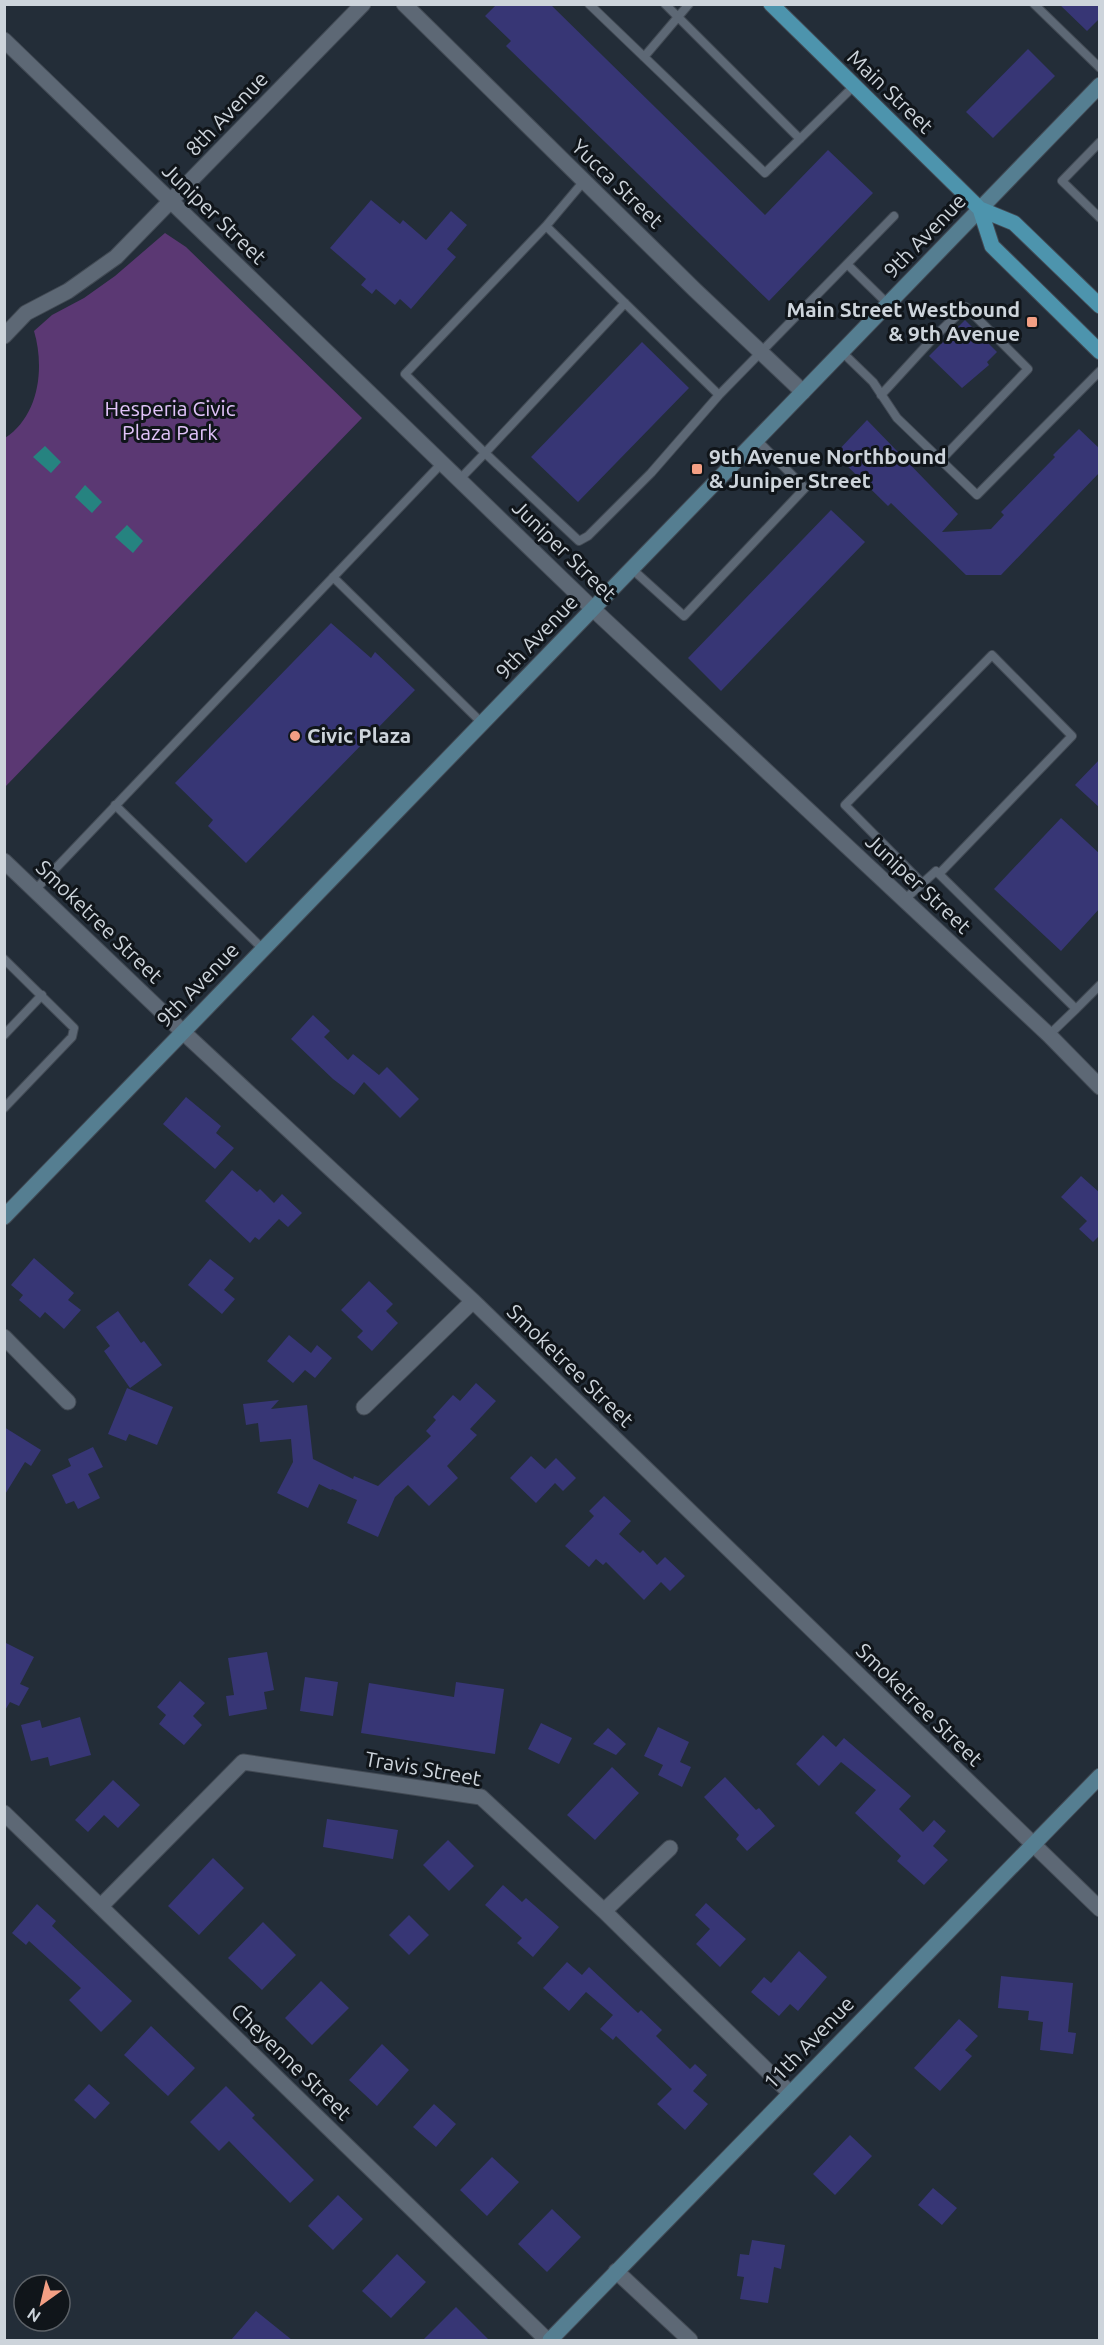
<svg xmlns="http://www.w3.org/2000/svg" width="1104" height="2345" font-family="Ubuntu,sans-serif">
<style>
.green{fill:#5b3873}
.water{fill:#268380}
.building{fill:#373675}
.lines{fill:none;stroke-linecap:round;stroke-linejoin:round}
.lane-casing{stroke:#424a54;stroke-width:10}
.street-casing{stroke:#424a54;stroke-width:17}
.secondary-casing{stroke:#424a54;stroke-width:17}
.primary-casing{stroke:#424a54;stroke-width:17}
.lane{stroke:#5d6875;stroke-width:8}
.street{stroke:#5d6875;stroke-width:15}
.secondary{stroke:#557e91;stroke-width:15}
.primary{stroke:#4d94ad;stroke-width:15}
.poi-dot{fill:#f39f84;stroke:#10151a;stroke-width:2}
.labels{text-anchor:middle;stroke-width:6;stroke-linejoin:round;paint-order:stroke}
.street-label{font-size:21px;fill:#cdd4db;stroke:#10151a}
.poi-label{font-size:21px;font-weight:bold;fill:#cdd4db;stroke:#10151a;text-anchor:start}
.park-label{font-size:21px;fill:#e1c3f9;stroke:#10151a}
</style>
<rect width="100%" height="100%" fill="#232d38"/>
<path class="green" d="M 165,233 L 186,247 L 362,418 L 5,787 L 5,438 C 39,416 45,368 34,331 L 52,315 L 84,298 L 115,276 Z"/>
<path class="water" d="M 45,446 L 61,462 L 51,473 L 33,457 Z
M 85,485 L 102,502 L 92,513 L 75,497 Z
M 127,525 L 143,541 L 133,553 L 115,537 Z"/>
<path class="building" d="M 497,4 L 550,4 L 765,215 L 828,150 L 873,193 L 769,301 L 506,46 L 511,41 L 485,16 Z
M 1059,4 L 1100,4 L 1100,18 L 1087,31 Z
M 1028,49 L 1055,76 L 993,138 L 966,112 Z
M 371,200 L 400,224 L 403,220 L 426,240 L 451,211 L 467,225 L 447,249 L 456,257 L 411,309 L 400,299 L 395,305 L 376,289 L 372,294 L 361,285 L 366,279 L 330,248 Z
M 965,320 L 997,352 L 987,362 L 989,365 L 962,388 L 929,356 Z
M 642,342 L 689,388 L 578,502 L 531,457 Z
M 867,420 L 958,514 L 942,532 L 991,529 L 1004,515 L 1001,512 L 1055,457 L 1053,455 L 1079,429 L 1100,449 L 1100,472 L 1001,575 L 966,575 L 891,503 L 888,506 L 835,454 Z
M 831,510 L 865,542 L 721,691 L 688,658 Z
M 331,623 L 371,658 L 375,652 L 415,690 L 246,863 L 208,826 L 213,820 L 175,783 Z
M 1100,759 L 1100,808 L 1075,785 Z
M 1061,818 L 1100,854 L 1100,908 L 1061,951 L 994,889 Z
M 313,1015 L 330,1031 L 324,1037 L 348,1060 L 353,1054 L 379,1075 L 387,1067 L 419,1099 L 400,1118 L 364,1082 L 354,1095 L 333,1079 L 291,1039 Z
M 186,1097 L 221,1126 L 216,1133 L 234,1148 L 215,1169 L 163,1124 Z
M 232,1170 L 257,1192 L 260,1189 L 274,1203 L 282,1194 L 302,1213 L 288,1227 L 279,1219 L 259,1240 L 255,1237 L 250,1243 L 205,1201 Z
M 1081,1176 L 1100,1193 L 1100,1235 L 1093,1242 L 1079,1229 L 1087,1221 L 1061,1197 Z
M 34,1258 L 74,1293 L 68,1300 L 81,1310 L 64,1329 L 45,1312 L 40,1318 L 19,1300 L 23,1295 L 11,1285 Z
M 210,1259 L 234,1278 L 224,1290 L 235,1299 L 222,1314 L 188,1285 Z
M 369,1281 L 393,1304 L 386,1311 L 398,1323 L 372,1351 L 357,1337 L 363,1331 L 341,1310 Z
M 118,1311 L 141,1343 L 144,1341 L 162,1365 L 130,1388 L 104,1351 L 110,1346 L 96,1327 Z
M 289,1335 L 311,1353 L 317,1345 L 332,1358 L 315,1378 L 305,1370 L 293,1383 L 267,1361 Z
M 476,1383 L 496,1401 L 470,1429 L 477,1435 L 447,1466 L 458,1478 L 429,1506 L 408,1485 L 395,1497 L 378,1537 L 347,1523 L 357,1500 L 332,1489 L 331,1490 L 319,1484 L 308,1508 L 277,1493 L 293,1462 L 291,1439 L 260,1442 L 258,1423 L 246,1425 L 243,1404 L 279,1400 L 271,1409 L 307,1405 L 313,1459 L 353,1479 L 354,1476 L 378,1486 L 431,1436 L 426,1431 L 436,1420 L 433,1417 L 453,1395 L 460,1401 Z
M 127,1388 L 173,1407 L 157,1445 L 129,1434 L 126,1441 L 108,1434 Z
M 4,1427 L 41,1450 L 31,1466 L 25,1462 L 4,1496 Z
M 93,1447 L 103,1467 L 88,1474 L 100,1498 L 78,1509 L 74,1501 L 66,1504 L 52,1475 L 71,1466 L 68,1459 Z
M 531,1456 L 545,1469 L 556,1458 L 576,1478 L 563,1491 L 555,1483 L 536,1503 L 510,1478 Z
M 604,1496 L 631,1521 L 619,1534 L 640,1553 L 643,1550 L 657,1565 L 665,1557 L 685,1576 L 670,1591 L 661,1582 L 644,1600 L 606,1562 L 603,1565 L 596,1559 L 589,1567 L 565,1546 L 594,1516 L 589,1511 Z
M 4,1642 L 34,1657 L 20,1684 L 29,1688 L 19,1706 L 10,1702 L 4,1712 Z
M 267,1652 L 274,1690 L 264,1692 L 267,1709 L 229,1716 L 226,1696 L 234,1695 L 228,1658 Z
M 305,1677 L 338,1682 L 333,1716 L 300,1711 Z
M 180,1681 L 205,1703 L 193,1716 L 202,1725 L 184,1745 L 159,1724 L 166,1715 L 157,1707 Z
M 456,1682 L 504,1689 L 495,1754 L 361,1733 L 369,1683 L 454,1697 Z
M 80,1717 L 91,1755 L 50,1766 L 48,1757 L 31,1761 L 21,1725 L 40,1720 L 42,1728 Z
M 541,1723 L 572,1738 L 559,1764 L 528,1749 Z
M 658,1727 L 689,1742 L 680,1762 L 691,1767 L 682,1787 L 658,1775 L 663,1765 L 644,1756 Z
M 608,1728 L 626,1744 L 616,1755 L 593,1744 Z
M 823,1735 L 836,1747 L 844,1738 L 911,1796 L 899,1809 L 923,1832 L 934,1820 L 946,1831 L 933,1846 L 948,1860 L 924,1885 L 897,1861 L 901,1856 L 855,1813 L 876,1790 L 841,1762 L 819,1786 L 796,1764 Z
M 612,1767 L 639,1793 L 595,1840 L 567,1815 Z
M 725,1777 L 756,1810 L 759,1808 L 775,1826 L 747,1851 L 736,1839 L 739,1835 L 704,1797 Z
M 113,1780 L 140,1805 L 118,1828 L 104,1815 L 88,1832 L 75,1820 Z
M 327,1819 L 398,1830 L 393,1859 L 323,1847 Z
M 448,1840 L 474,1866 L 449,1891 L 423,1865 Z
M 213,1858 L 244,1888 L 199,1935 L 168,1906 Z
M 503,1885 L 522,1902 L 526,1898 L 559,1927 L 533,1957 L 517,1943 L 522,1938 L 485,1905 Z
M 706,1903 L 746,1939 L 720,1967 L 696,1944 L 710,1929 L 695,1915 Z
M 37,1904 L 56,1921 L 52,1926 L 132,2001 L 101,2032 L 69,2000 L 81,1988 L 29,1941 L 26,1945 L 12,1933 Z
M 409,1915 L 429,1935 L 409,1955 L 389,1935 Z
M 263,1922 L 296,1955 L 262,1990 L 228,1958 Z
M 799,1951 L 827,1977 L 798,2011 L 790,2004 L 779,2016 L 751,1992 L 764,1977 L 771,1983 Z
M 567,1962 L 582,1975 L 589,1967 L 638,2013 L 641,2010 L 662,2030 L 656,2036 L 690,2069 L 695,2064 L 707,2075 L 693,2091 L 708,2104 L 685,2130 L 657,2104 L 672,2089 L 616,2036 L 613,2040 L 600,2029 L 613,2015 L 586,1992 L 569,2011 L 543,1988 Z
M 1001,1976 L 1073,1983 L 1068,2032 L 1076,2033 L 1073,2054 L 1040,2050 L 1043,2022 L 1028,2020 L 1029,2011 L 998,2008 Z
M 321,1981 L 349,2008 L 312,2045 L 285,2018 Z
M 959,2019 L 978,2036 L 965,2050 L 972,2056 L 940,2091 L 914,2068 Z
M 151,2026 L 195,2068 L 168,2096 L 124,2055 Z
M 382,2044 L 409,2070 L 377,2106 L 349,2080 Z
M 89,2084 L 110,2103 L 95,2119 L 74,2100 Z
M 226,2086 L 255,2115 L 252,2118 L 314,2180 L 290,2203 L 229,2141 L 219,2151 L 190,2122 Z
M 434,2104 L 456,2124 L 436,2147 L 413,2127 Z
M 850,2135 L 872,2156 L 835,2195 L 813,2174 Z
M 492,2157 L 519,2182 L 487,2216 L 460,2190 Z
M 933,2188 L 957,2208 L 942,2225 L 918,2205 Z
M 338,2195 L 363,2219 L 333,2250 L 308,2226 Z
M 552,2209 L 581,2237 L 547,2272 L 518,2244 Z
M 752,2240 L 785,2245 L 781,2269 L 774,2267 L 768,2303 L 740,2299 L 744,2277 L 737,2276 L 740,2254 L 749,2255 Z
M 397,2254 L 426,2282 L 391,2318 L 362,2291 Z
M 456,2307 L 489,2340 L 423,2340 Z
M 256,2311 L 292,2340 L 231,2340 Z"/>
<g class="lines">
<defs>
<path id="lane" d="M 589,4 L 765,173 L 854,86
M 665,4 L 800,139
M 1034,4 L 1100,68
M 644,57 L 689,4
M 1100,142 L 1062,181 L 1100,218
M 546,226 L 405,374 L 485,453 L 625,303
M 847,264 L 888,304
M 842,352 L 873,382 L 897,418 L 977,495 L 1100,371
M 719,395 L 894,216
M 881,395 L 937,334 L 966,307 L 1028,369 L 941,460
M 459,480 L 485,453 L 579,541 L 588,536 L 651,473 L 719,395 L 546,226 L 584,181
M 632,569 L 684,616 L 805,488 L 757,440
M 333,577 L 482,723
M 115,805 L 262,948
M 922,883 L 845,805 L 992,655 L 1072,736 L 939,874
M 35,890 L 442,463
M 904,900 L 936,871 L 1076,1009 L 1100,985
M 4,959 L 74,1028 L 72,1037 L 4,1108
M 4,1035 L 42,995
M 1049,1035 L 1076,1009"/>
<path id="street" d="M 404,4 L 695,290 L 803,392
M 4,40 L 593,609 L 1049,1035 L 1100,1087
M 4,336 L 26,313 L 68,291 L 116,257 L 363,4
M 4,861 L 182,1031 L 473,1301 L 1100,1909
M 4,1337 L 68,1402
M 364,1407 L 473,1301
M 4,1813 L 547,2340
M 101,1906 L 243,1762 L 481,1797 L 604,1911 L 790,2093
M 604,1911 L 670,1848
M 616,2271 L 690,2340"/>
<path id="secondary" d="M 4,1217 L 1100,85
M 550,2340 L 1100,1776"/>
<path id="primary" d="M 771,4 L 980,209 L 1014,223 L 1100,306
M 980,209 L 992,246 L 1100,352"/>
</defs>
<use href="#lane" class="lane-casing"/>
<use href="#street" class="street-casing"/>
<use href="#secondary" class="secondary-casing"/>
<use href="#primary" class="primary-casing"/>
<use href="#lane" class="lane"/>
<use href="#street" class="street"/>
<use href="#secondary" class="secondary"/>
<use href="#primary" class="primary"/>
</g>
<g class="poi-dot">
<rect x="1026" y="316" width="12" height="12" rx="3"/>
<rect x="691" y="463" width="12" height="12" rx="3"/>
<circle cx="295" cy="736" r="6"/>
</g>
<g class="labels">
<g class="street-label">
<text transform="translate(890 92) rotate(44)" y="7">Main Street</text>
<text transform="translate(227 114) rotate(-46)" y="7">8th Avenue</text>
<text transform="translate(617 184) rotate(44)" y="7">Yucca Street</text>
<text transform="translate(214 214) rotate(44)" y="7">Juniper Street</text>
<text transform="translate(925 236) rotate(-46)" y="7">9th Avenue</text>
<text transform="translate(564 551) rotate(44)" y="7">Juniper Street</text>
<text transform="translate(537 637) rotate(-46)" y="7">9th Avenue</text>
<text transform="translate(918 884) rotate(43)" y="7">Juniper Street</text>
<text transform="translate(99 922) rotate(44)" y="7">Smoketree Street</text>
<text transform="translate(198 985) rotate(-46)" y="7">9th Avenue</text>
<text transform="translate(570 1366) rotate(44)" y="7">Smoketree Street</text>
<text transform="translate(919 1705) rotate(44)" y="7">Smoketree Street</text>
<text transform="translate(423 1769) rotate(10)" y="7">Travis Street</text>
<text transform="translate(809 2043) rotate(-46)" y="7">11th Avenue</text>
<text transform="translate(291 2062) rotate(44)" y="7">Cheyenne Street</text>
</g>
<g class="poi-label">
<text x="1020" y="317" text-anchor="end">Main Street Westbound<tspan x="1020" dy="24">&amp; 9th Avenue</tspan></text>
<text x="709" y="464">9th Avenue Northbound<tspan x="709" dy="24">&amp; Juniper Street</tspan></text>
<text x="307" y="743">Civic Plaza</text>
</g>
<g class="park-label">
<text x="170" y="416">Hesperia Civic<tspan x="170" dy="24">Plaza Park</tspan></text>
</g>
</g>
<rect width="1104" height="2345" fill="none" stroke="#cdd4db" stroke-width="12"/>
<g transform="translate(42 2303) rotate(214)"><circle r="28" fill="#10151a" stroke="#5c6167" stroke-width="1.5"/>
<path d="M0-4.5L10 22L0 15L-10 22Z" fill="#f39f84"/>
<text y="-9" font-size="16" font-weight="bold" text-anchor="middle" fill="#cdd4db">N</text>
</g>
</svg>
